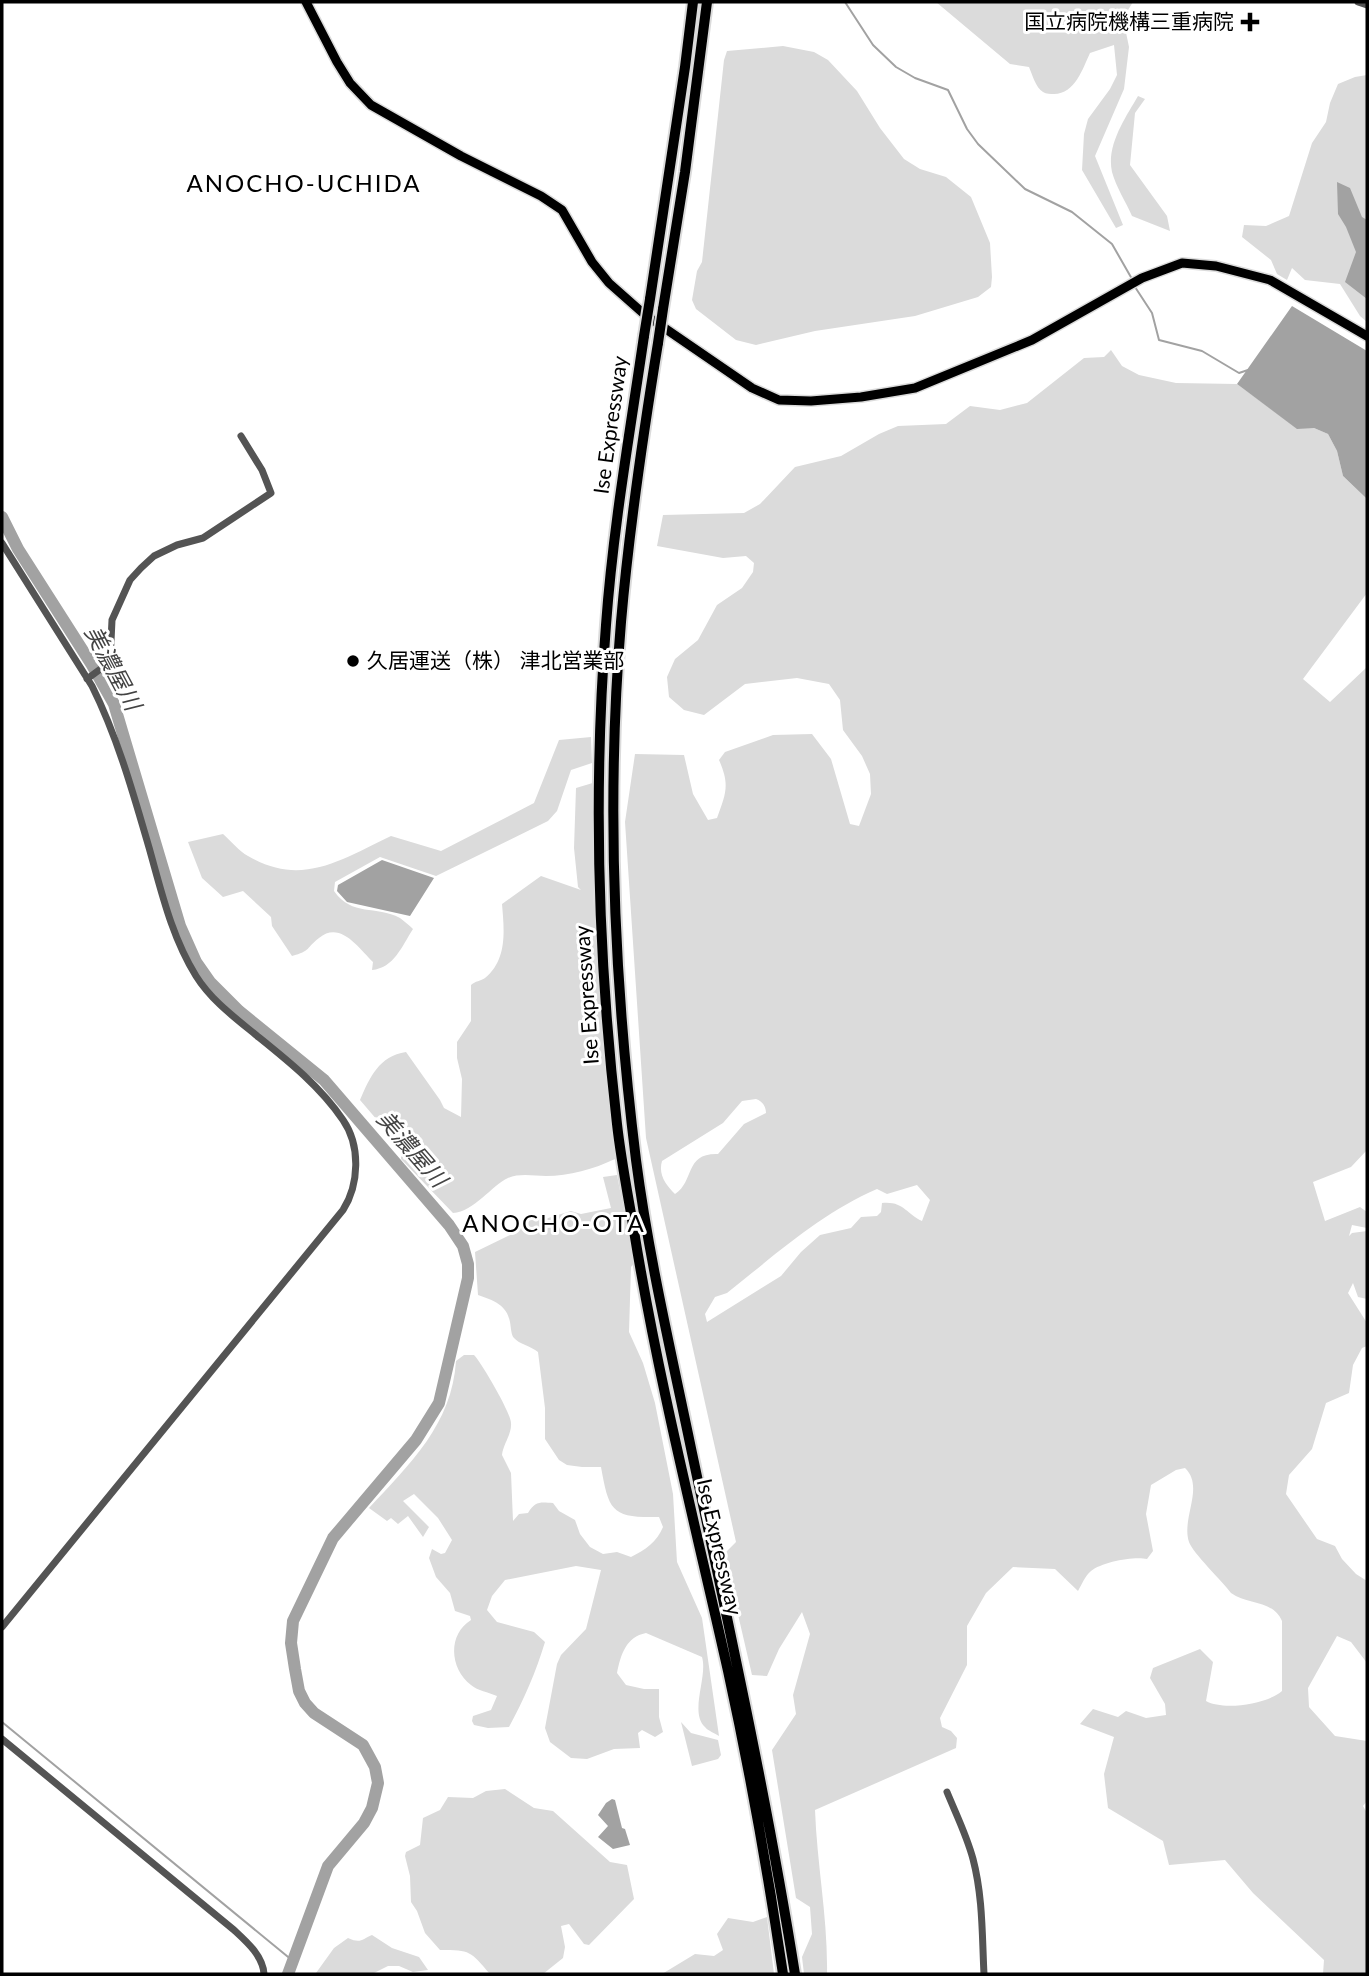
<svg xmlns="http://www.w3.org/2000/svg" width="1369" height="1976" font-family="Lato,'Noto Sans JP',sans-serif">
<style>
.green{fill:#dbdbdb;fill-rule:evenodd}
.water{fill:#a2a2a2}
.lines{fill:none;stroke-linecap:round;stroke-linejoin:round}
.stream{stroke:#a2a2a2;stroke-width:2}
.river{stroke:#a2a2a2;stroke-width:12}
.major-casing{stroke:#dbdbdb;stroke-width:12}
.highway-casing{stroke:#dbdbdb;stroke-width:14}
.minor{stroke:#545454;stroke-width:7}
.major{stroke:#000;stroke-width:9}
.highway{stroke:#000;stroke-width:10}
.highway-bridge-casing{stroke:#dbdbdb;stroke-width:14;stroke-linecap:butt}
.highway-bridge{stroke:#000;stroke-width:10}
.poi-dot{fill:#000;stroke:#fff;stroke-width:2.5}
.labels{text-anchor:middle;stroke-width:6;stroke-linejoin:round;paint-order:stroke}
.poi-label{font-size:21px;fill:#000;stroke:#fff;text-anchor:end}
.street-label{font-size:21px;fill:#000;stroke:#fff}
.water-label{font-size:23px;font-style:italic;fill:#434343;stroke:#fff}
.quarter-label{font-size:24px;letter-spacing:2px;fill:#000;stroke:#fff}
</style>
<rect width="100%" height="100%" fill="#fff"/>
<path class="green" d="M 936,2 L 1133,2 L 1123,18 L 1129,47 L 1124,89 L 1095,156 L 1123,225 L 1116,228 L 1082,170 L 1084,134 L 1088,119 L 1110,89 L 1117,75 L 1114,45 L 1090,53 C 1083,68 1075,94 1054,94 C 1051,94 1046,94 1043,92 C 1036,88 1032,74 1029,67 L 1010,64 Z
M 783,46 L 814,52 L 828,60 L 857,91 L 880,128 L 904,159 L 920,169 L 946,177 L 971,197 L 990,243 L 992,277 L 991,287 L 978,297 L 915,316 L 815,331 L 756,345 L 736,340 L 696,309 L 692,300 L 697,271 L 702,262 L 724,60 L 727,51 Z
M 1367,75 L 1367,322 L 1360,316 L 1340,284 L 1305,280 L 1292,268 L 1287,280 L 1277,274 L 1271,260 L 1242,237 L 1244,225 L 1266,226 L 1289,216 L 1312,143 L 1326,122 L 1330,103 L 1338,84 L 1355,77 Z
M 1138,96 L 1145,99 L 1135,113 L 1130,165 L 1167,216 L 1170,231 L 1132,216 C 1126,202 1116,187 1112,172 C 1106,145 1126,117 1138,96 Z
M 1111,350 L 1122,366 L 1139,375 L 1176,383 L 1237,384 L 1297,428 L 1314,428 L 1328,434 L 1337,451 L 1343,476 L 1367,499 L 1367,593 L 1303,679 L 1330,702 L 1367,667 L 1367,1150 L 1351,1167 L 1313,1182 L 1325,1221 L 1360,1207 L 1367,1212 L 1367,1228 L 1352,1225 L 1349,1236 L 1352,1233 L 1367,1231 L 1367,1299 L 1358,1297 L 1353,1283 L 1348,1293 L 1367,1323 L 1367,1346 L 1362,1348 L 1353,1365 L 1349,1393 L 1326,1403 L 1312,1449 L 1289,1475 L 1286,1494 L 1317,1539 L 1335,1546 L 1342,1559 L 1356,1574 L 1367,1581 L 1367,1663 L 1351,1642 L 1337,1636 L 1308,1688 L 1309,1707 L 1335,1736 L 1367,1741 L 1367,1801 L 1363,1806 L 1367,1813 L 1367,1974 L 1323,1974 L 1324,1960 L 1253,1893 L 1225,1860 L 1169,1865 L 1163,1841 L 1108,1808 L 1104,1774 L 1114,1737 L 1080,1724 L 1093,1709 L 1118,1717 L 1126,1711 L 1146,1718 L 1166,1715 L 1165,1704 L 1150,1678 L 1153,1668 L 1200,1649 L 1213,1662 L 1206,1701 C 1224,1711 1267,1704 1282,1691 L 1282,1621 C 1273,1600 1248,1605 1231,1593 C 1223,1582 1192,1552 1189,1542 C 1181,1518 1205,1487 1185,1468 L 1176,1470 L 1151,1485 L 1146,1514 L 1153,1551 L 1147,1559 C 1134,1556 1102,1562 1091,1571 C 1085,1576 1082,1584 1078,1591 L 1055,1569 L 1013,1567 L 986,1593 L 967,1626 L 967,1665 L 940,1718 L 942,1727 L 951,1731 L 957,1738 L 956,1748 L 815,1810 C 817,1865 828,1919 827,1974 L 804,1974 L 802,1957 L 812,1934 L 810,1907 L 796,1898 L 772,1750 L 796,1714 L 793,1695 L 810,1634 L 802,1612 L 779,1649 L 767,1676 L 752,1675 L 724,1554 L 736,1542 L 646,1138 L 625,822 L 635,754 L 684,755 L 693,794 L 708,820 L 717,818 C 726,793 730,785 719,760 L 725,752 L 773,735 L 812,734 L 831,759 L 850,824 L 859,826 L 871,794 L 870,774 L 862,756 L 843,730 L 840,700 L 829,684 L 797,678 L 745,684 L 704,715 L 684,710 L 669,697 L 667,677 L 675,659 L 698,640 L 717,605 L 742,588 L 753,572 L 754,563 L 746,556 L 723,558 L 657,546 L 663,515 L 744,513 L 760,504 L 795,467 L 841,456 L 879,434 L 898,426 L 946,424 L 970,406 L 1000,410 L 1027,403 L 1084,358 L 1104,357 ZM 756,1099 C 762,1101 766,1106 766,1113 L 744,1124 L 718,1154 C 684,1153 695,1181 675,1194 C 666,1185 658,1175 662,1161 L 723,1123 L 742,1101 ZM 917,1185 L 930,1200 L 922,1221 C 906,1214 904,1201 882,1203 L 881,1212 L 877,1216 L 861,1217 L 851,1228 L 820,1235 L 801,1252 L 781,1276 L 707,1322 L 705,1314 L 715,1297 L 727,1293 C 775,1255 821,1213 877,1189 L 887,1194 Z
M 591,737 L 592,763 L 571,770 L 557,811 L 548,821 L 436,876 L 380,857 L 335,882 L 334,891 C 352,917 376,905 400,918 C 404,921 409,925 413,929 C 402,946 394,968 372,970 L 373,962 C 359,948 340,920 319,938 C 306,948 311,951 292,956 L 272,926 L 271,917 L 243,891 L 223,897 L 202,878 L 188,842 L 223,834 C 231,841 239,851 248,856 C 302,888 342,859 391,836 L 441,851 L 534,803 L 559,740 Z
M 596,782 L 593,891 L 603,1049 L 615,1159 C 594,1169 569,1176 546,1176 C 534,1176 520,1173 508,1178 C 492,1185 474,1212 453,1213 L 401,1159 L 401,1148 L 360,1100 C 370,1077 379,1056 406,1052 L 440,1100 L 444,1108 L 461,1117 L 462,1079 L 457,1058 L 457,1042 L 471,1021 L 471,985 C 475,981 481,981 485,978 C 508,959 504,929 502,904 L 541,876 L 581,890 L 578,887 L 574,848 L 576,788 Z
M 617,1175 L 634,1263 L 631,1267 L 629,1332 L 643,1363 L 655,1403 L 673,1494 L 677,1562 L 702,1618 L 719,1736 C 715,1733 708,1731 705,1727 C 689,1712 708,1677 702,1657 L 646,1633 C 626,1637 621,1654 617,1673 L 626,1685 L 644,1689 L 659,1689 L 659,1717 L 663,1732 L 655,1737 L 642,1730 L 638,1733 L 640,1748 L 614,1749 L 587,1759 L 571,1758 L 550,1742 L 545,1728 L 557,1664 L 561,1655 L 586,1629 L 601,1570 L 576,1566 L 505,1580 L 492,1596 L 487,1610 L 497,1622 L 534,1632 L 545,1642 C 536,1672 524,1699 509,1727 L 488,1728 L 474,1725 L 472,1721 L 473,1716 L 491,1710 L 497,1696 C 488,1692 478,1691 471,1685 C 450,1669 447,1635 471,1620 L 470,1616 L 455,1611 L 450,1593 L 436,1577 L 429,1558 L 432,1549 L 441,1554 L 445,1553 L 452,1540 L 438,1518 L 414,1494 L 403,1501 L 429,1527 L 423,1537 L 408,1516 L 398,1524 L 391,1518 L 387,1521 L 369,1508 C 410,1464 452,1424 456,1361 L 464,1355 L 474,1355 C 481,1362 511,1413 511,1423 C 512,1434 503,1444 502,1455 L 511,1473 L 513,1521 L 519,1514 L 528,1513 C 535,1501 540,1502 553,1503 L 559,1511 L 575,1520 L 580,1534 L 590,1547 L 603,1554 L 617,1552 L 631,1557 C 645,1550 657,1542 663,1527 L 659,1517 C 612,1518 609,1512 601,1467 L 582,1467 L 567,1465 L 559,1460 L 545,1439 L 545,1408 L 538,1352 C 531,1346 519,1344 514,1338 C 511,1335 511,1327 510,1322 C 507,1305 493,1300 478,1295 L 475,1252 L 518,1231 L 528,1217 L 545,1219 L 571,1211 L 581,1214 L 611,1208 L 603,1177 Z
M 681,1722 L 691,1733 L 718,1740 L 721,1755 L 718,1759 L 692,1766 Z
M 505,1789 L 534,1808 L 553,1811 L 610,1862 L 627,1865 L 634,1899 L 589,1945 L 584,1944 L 569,1924 L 561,1926 L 565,1947 L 563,1958 L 543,1974 L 490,1974 C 470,1951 471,1950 440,1950 L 425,1933 L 417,1911 L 411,1902 L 410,1876 L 405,1856 L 406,1852 L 420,1845 L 423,1818 L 440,1810 L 448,1797 L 473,1798 L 486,1791 Z
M 767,1917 L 774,1974 L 662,1974 L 695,1954 L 714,1956 L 723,1950 L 717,1934 L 728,1918 L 753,1922 Z
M 372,1935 L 392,1948 L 419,1957 L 428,1970 L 413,1972 L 399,1966 L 388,1966 L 372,1974 L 316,1973 L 334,1948 L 348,1938 C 361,1944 362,1939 372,1935 Z"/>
<path class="water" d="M 1337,182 L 1350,188 L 1362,217 L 1367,220 L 1367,299 L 1345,282 L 1356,252 L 1346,227 L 1338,214 Z
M 1292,306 L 1367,351 L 1367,499 L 1343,476 L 1337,451 L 1328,434 L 1314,428 L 1297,429 L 1237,384 Z
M 382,860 L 434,878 L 410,916 L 347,902 L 337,891 L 338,885 Z
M 612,1799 L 615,1800 L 622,1828 L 625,1829 L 630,1845 L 613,1849 L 598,1837 L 608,1826 L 598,1815 L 606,1803 Z"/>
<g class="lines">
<path class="stream" d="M 845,2 L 873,45 L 896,67 L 915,78 L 948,90 L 967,129 L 978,144 L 1025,189 L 1072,212 L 1112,244 L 1132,279
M 1135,287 L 1152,313 L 1159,340 L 1202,351 L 1239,373 L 1248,370
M 2,1722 L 293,1961"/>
<path class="river" d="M 2,517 L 18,549 L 92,665 L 114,704 L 180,926 L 196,962 L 210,982 L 239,1011 L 324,1080 L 449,1225 L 463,1246 L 468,1264 L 468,1278 L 439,1403 L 416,1440 L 333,1538 L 293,1621 L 291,1643 L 295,1669 L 299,1691 L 305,1703 L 314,1713 L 363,1745 L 375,1767 L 378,1783 L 372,1808 L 364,1823 L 328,1866 L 288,1974"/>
<defs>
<path id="major" d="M 306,2 L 337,62 L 350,83 L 371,105 L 461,156 L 541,196 L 562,210 L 592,262 L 609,283 L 644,314 L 752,388 L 779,400 L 811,401 L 861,397 L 915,388 L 1032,340 L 1142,278 L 1182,263 L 1216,266 L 1270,280 L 1367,336"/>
<path id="highway" d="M 650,299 L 685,67 L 693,2
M 663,309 L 685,172 L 707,2
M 644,336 C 630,432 613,528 606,625 C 593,791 598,959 617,1124 C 621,1160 628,1195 634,1231 C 658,1379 695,1524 728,1671 C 750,1772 768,1872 783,1974
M 658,343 C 643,435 629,529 621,622 C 606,801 614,983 636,1160 C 649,1259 672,1356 692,1453 C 729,1627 767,1799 795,1974"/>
</defs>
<use href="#major" class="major-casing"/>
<use href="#highway" class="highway-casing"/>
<path class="minor" d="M 1358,2 L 1367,5
M 2,543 L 92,686 C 118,738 134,796 150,851 C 162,894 172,937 196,976 C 211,1000 234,1017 256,1035 C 287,1060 320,1086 343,1120 C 361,1146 359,1185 343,1210 L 2,1627
M 87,679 L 110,662 L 112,620 L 130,580 L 141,568 L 154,556 L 177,545 L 203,538 L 271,493 L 262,470 L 241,436
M 2,1739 L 234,1930 C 247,1942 263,1956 264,1974
M 947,1792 C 956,1814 967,1836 973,1859 C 983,1897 982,1936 984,1974"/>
<use href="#major" class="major"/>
<use href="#highway" class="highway"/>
<defs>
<path id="highway-bridge" d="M 644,336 L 650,299
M 658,343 L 663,309"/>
</defs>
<use href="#highway-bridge" class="highway-bridge-casing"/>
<use href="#highway-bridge" class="highway-bridge"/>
</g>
<g class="poi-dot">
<path d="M1246.5 11.5h7v7h7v7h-7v7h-7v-7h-7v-7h7z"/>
<circle cx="353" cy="661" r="7"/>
</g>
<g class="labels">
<g class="poi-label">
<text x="1234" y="29">国立病院機構三重病院</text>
<text x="367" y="668" text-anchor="start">久居運送（株） 津北営業部</text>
</g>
<g class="street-label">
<text transform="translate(611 425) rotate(-82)" y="7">Ise Expressway</text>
<text transform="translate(587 995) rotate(-94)" y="7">Ise Expressway</text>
<text transform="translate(719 1547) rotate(77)" y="7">Ise Expressway</text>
</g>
<g class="water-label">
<text transform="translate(113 668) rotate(62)" y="8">美濃屋川</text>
<text transform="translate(412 1149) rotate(49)" y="8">美濃屋川</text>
</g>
<g class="quarter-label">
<text x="304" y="192">ANOCHO-UCHIDA</text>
<text x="554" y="1232">ANOCHO-OTA</text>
</g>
</g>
<rect width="1369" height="1976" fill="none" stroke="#000000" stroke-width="7"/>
</svg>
